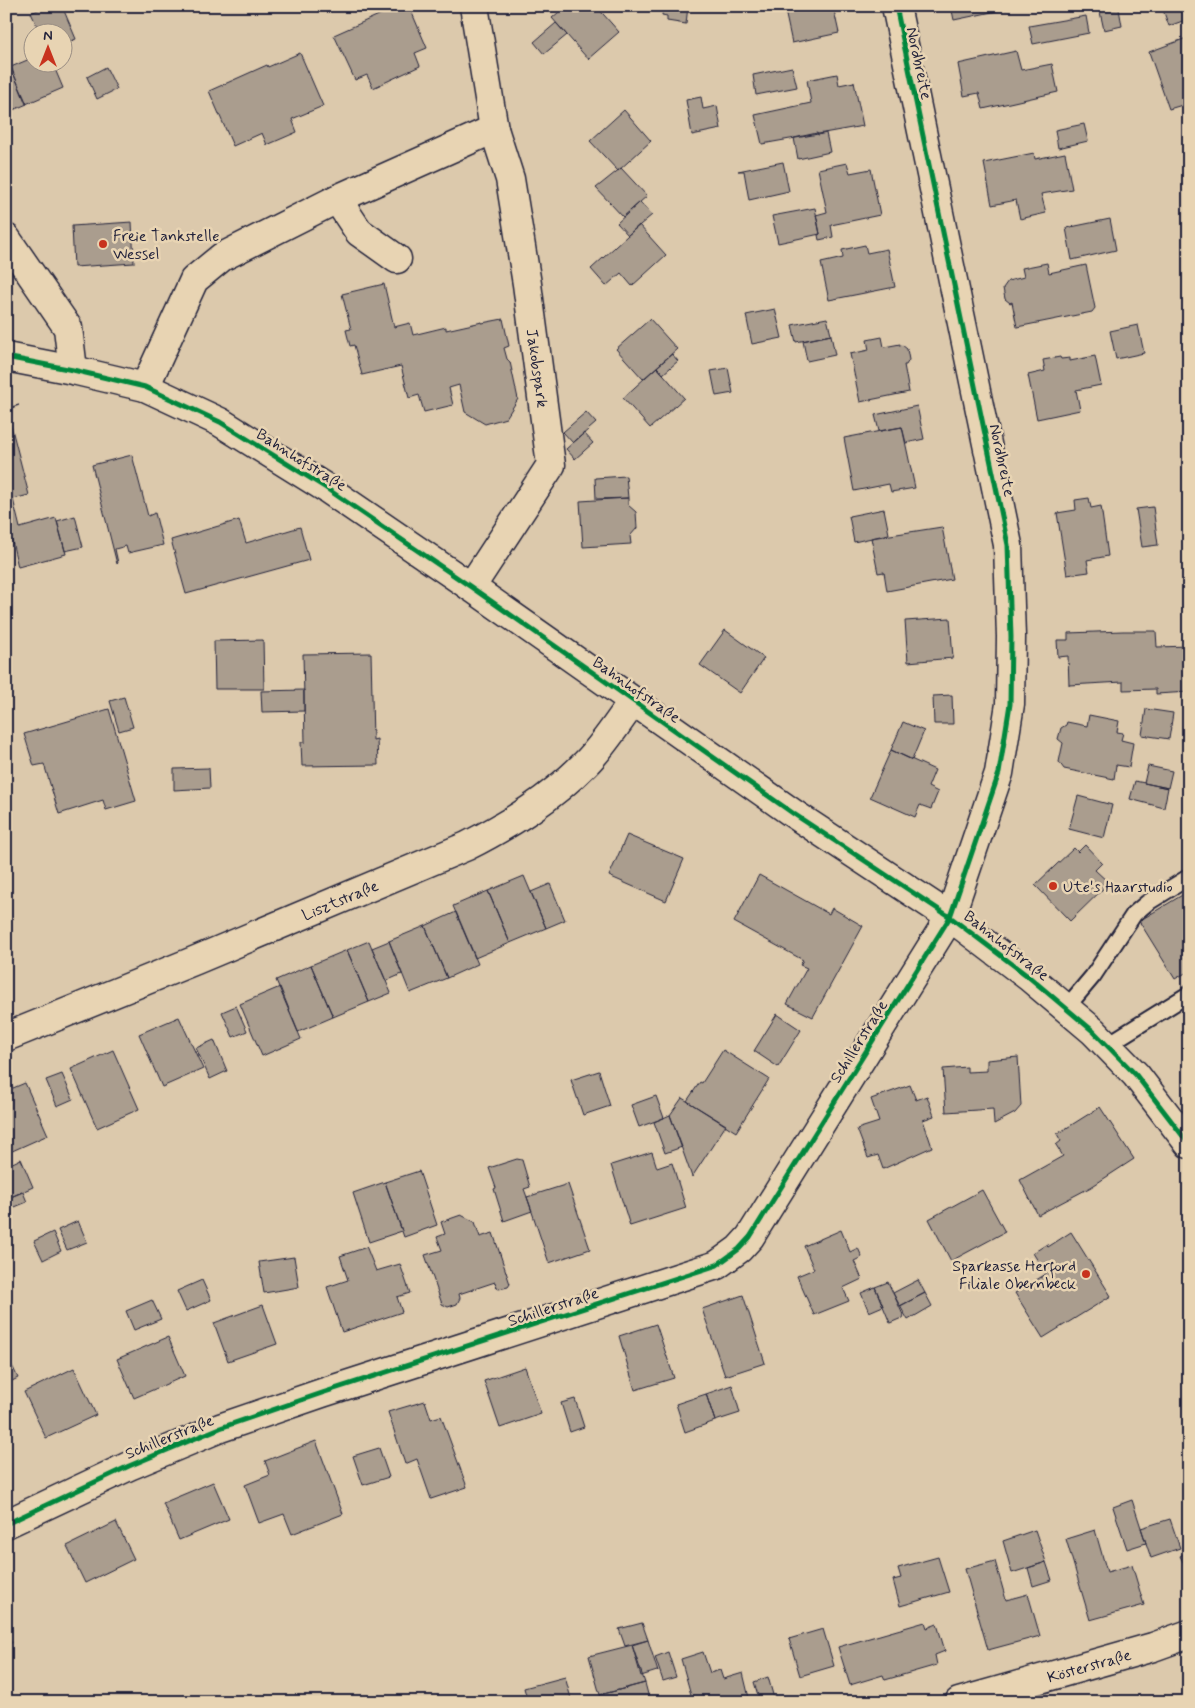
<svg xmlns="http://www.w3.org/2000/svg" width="1195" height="1708" font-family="Mynerve,sans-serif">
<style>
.building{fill:#aa9d8e;stroke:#22223b}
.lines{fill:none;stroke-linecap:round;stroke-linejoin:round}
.lane-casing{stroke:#22223b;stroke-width:19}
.street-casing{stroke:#22223b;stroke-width:31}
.secondary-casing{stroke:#22223b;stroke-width:31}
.lane{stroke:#e8d4b3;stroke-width:15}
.street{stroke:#e8d4b3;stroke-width:28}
.secondary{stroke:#e8d4b3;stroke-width:28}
.cycleway-casing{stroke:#e8d4b3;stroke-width:8}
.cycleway{stroke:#00873e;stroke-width:5}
.poi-dot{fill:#c8321e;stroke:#e8d4b3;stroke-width:2}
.labels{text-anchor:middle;stroke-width:5;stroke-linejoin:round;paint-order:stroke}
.street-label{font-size:16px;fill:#22223b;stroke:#e8d4b3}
.poi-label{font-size:16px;fill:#22223b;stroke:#e8d4b3;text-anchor:start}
</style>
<rect width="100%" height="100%" fill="#dcc9ac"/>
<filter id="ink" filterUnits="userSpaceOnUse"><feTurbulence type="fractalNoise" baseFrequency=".02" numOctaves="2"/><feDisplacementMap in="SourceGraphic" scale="10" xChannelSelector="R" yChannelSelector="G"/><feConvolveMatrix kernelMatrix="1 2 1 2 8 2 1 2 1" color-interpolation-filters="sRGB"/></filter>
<g filter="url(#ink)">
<path class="building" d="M 47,6 L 62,6 L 76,39 L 62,45 L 62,32 L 40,32 L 31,13 Z
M 399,6 L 409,6 L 427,48 L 415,53 L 420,66 L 373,88 L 367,75 L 355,80 L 334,35 Z
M 566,6 L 596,6 L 619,32 L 588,59 L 552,18 Z
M 663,6 L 688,6 L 686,24 L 667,21 L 667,16 L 662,15 Z
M 784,6 L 833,6 L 839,33 L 792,43 Z
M 951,6 L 1016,6 L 1016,7 L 954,20 Z
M 1174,6 L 1183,6 L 1188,19 L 1169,26 L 1163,10 Z
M 1119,9 L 1122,26 L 1104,30 L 1100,12 Z
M 6,14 L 12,27 L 6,29 Z
M 1086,16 L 1089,33 L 1033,44 L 1029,26 Z
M 556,23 L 567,35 L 544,54 L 534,42 Z
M 1189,37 L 1189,103 L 1169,109 L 1149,52 Z
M 1016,51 L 1021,70 L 1052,64 L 1058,92 L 983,109 L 979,93 L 964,96 L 958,64 Z
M 300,53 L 323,106 L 292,119 L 297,132 L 267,145 L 262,133 L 233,146 L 209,91 L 267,65 L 268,67 Z
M 6,57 L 27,104 L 6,113 Z
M 32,58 L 32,62 L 52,62 L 63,88 L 26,104 L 11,67 Z
M 106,67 L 117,89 L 97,99 L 87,77 Z
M 792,67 L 797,87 L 756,95 L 753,75 Z
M 837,74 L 839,85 L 854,82 L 863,126 L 762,144 L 755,115 L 811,103 L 807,80 Z
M 701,97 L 703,109 L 717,106 L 721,129 L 692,135 L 686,100 Z
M 624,110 L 651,141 L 618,171 L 590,141 Z
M 1084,124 L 1088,141 L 1058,148 L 1055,130 Z
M 817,133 L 818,135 L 826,133 L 830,152 L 798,159 L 794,138 Z
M 1034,153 L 1035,159 L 1065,153 L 1072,189 L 1041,194 L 1046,213 L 1020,219 L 1016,200 L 992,205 L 984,163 Z
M 783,162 L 789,191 L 749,200 L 744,171 L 738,171 Z
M 847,163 L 850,173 L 871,169 L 880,215 L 831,225 L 833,237 L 819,240 L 818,235 L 820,234 L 816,215 L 827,212 L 818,169 Z
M 621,168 L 647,196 L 623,217 L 596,188 Z
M 640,202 L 652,215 L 628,235 L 617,223 Z
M 815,208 L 820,234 L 778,243 L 772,216 Z
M 1110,219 L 1116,250 L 1072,260 L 1066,228 Z
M 132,222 L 134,263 L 74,267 L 72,226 Z
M 639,225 L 666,255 L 632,286 L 621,273 L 606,286 L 591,269 Z
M 865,245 L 867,253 L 887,249 L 895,287 L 829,300 L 821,263 L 843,258 L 842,250 Z
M 1047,263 L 1049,273 L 1086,265 L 1095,308 L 1092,312 L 1017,327 L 1012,302 L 1010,303 L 1005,299 L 1003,288 L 1008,281 L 1024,277 L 1022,268 Z
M 384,284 L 394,327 L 410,323 L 413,335 L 446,327 L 446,330 L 482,322 L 482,323 L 503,319 L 509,346 L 504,348 L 507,359 L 510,362 L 518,399 L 506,418 L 485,424 L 465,412 L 459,385 L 449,388 L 453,405 L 424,412 L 419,395 L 409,398 L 401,366 L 362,375 L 354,345 L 350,346 L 346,330 L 351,329 L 342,294 Z
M 775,309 L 782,338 L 752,344 L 746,315 Z
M 827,318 L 831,335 L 796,342 L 792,325 Z
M 650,319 L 677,349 L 643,379 L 616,349 Z
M 1138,325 L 1144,353 L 1116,359 L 1110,331 Z
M 831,335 L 835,355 L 807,361 L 803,341 Z
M 882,337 L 884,347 L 900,344 L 900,346 L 902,345 L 907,349 L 909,360 L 906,365 L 904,365 L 909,392 L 860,402 L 850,354 L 869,350 L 867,340 Z
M 672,354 L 678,361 L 663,374 L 657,367 Z
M 1095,356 L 1101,385 L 1076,390 L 1080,410 L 1037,419 L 1028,375 L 1045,371 L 1043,360 L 1060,357 L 1061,359 L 1070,358 L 1070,361 Z
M 657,367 L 684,398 L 650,428 L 623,398 Z
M 728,368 L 733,393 L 716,396 L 711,371 Z
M 19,405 L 7,410 L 29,495 L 13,499 L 20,528 L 56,518 L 66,554 L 18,567 L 10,533 L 6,533 L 6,408 Z
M 917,406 L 924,439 L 906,443 L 902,427 L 879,431 L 875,415 Z
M 586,412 L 596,423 L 573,443 L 563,432 Z
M 902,427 L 915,488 L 891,492 L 889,484 L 854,491 L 844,438 Z
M 584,433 L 593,443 L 575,459 L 566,449 Z
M 132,455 L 148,516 L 155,513 L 163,545 L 128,553 L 126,546 L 115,549 L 118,563 L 117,564 L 92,465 Z
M 626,476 L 628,498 L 596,499 L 595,478 Z
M 628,498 L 628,505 L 636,512 L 637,528 L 630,536 L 631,544 L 583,547 L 580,501 Z
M 1089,498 L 1091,508 L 1101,506 L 1108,556 L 1087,560 L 1089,572 L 1067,575 L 1057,513 L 1076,510 L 1075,500 Z
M 1153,507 L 1158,545 L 1142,547 L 1136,509 Z
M 884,509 L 889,534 L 854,542 L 849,516 Z
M 75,516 L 83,547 L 65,551 L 57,521 Z
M 239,520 L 246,543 L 300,527 L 309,560 L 186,594 L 171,540 Z
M 942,527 L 952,579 L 887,591 L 884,572 L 878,573 L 871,538 Z
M 950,618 L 953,658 L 908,662 L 905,621 Z
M 725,630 L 764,658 L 740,693 L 700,665 Z
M 1123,631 L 1156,631 L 1157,647 L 1189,646 L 1189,692 L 1156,694 L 1156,689 L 1123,690 L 1123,682 L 1069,685 L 1068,656 L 1058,657 L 1057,640 L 1068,640 L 1068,633 Z
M 263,640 L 264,689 L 215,689 L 214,641 Z
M 371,653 L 373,740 L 377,739 L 378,765 L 302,766 L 301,742 L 305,742 L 303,654 Z
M 304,690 L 304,711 L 262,712 L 261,691 Z
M 952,695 L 953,724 L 934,724 L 933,696 Z
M 124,697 L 133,727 L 119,731 L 110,701 Z
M 109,709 L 136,801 L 106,810 L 103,800 L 59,814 L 44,764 L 34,766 L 24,734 Z
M 1146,709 L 1173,713 L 1169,739 L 1142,735 Z
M 1089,715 L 1119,721 L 1117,732 L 1123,733 L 1121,740 L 1133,743 L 1129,767 L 1116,765 L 1114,779 L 1064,769 L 1059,762 L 1063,743 L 1058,739 L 1061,728 L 1066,725 L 1067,722 L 1087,726 Z
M 903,722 L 924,731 L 912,760 L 891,750 Z
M 891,750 L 935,770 L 928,787 L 938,792 L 931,809 L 920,805 L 915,817 L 870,797 Z
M 1148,766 L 1172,771 L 1168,788 L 1144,783 Z
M 209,768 L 210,788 L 174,790 L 174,769 Z
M 1135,781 L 1168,788 L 1164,808 L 1130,799 Z
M 1078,796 L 1112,805 L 1104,838 L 1069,829 Z
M 627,835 L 684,859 L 666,901 L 609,876 Z
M 1085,845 L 1102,863 L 1095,870 L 1109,883 L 1070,921 L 1035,885 L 1074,848 L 1078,852 Z
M 759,875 L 829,914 L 832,908 L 863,926 L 813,1017 L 787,1004 L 807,968 L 800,965 L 803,960 L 734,922 Z
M 524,876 L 546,928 L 510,943 L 488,891 Z
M 550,884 L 565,920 L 546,928 L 531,892 Z
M 488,891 L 510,943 L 475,958 L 453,906 Z
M 1189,891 L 1189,971 L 1175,979 L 1139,921 Z
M 456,912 L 478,964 L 447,978 L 425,926 Z
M 425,926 L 447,978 L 410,993 L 389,941 Z
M 369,941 L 391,993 L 369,1002 L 347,950 Z
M 389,941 L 402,974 L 386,981 L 372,948 Z
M 347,950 L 369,1002 L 333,1017 L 311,965 Z
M 311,965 L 333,1017 L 298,1032 L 276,980 Z
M 280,987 L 301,1039 L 262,1056 L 240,1004 Z
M 236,1006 L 247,1031 L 233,1037 L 222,1012 Z
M 777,1014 L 801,1030 L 778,1067 L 754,1051 Z
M 179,1017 L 203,1069 L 162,1087 L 139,1034 Z
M 214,1040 L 227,1071 L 210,1079 L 196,1048 Z
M 113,1050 L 139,1109 L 97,1128 L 71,1069 Z
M 723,1050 L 769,1079 L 736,1132 L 687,1101 L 700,1082 L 702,1083 Z
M 1018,1057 L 1021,1106 L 1015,1113 L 994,1124 L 993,1109 L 946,1112 L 943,1069 L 967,1067 L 967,1072 L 987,1071 L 987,1060 Z
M 599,1071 L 610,1106 L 583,1115 L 571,1080 Z
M 62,1074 L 73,1099 L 57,1106 L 46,1080 Z
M 25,1083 L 48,1135 L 10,1152 L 6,1143 L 6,1091 Z
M 910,1085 L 916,1100 L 927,1096 L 934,1116 L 923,1120 L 932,1147 L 883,1169 L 878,1155 L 868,1158 L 857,1129 L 879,1122 L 871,1099 Z
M 656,1096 L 664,1118 L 639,1127 L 631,1105 Z
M 682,1098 L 726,1125 L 692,1177 L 670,1115 Z
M 1100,1107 L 1134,1159 L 1091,1187 L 1038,1215 L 1020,1180 L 1063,1156 L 1056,1145 L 1061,1141 L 1057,1134 Z
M 670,1115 L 682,1147 L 665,1153 L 654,1122 Z
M 652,1152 L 657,1168 L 672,1163 L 686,1208 L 630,1226 L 611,1165 Z
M 21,1159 L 33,1187 L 6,1199 L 6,1166 Z
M 517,1159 L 522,1160 L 530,1187 L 524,1189 L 532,1211 L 504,1221 L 494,1189 L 496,1188 L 489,1168 Z
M 419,1171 L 437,1225 L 404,1237 L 385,1182 Z
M 385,1182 L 402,1231 L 369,1242 L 353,1193 Z
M 568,1184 L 590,1249 L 549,1263 L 527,1197 Z
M 982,1190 L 1005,1232 L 951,1261 L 929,1219 Z
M 23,1192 L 27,1202 L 10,1209 L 6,1199 Z
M 461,1215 L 475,1222 L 480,1237 L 493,1233 L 510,1284 L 508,1287 L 499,1289 L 497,1288 L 495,1282 L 459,1294 L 460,1298 L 457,1304 L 448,1307 L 442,1304 L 425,1255 L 442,1250 L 437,1237 L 445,1234 L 441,1222 Z
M 78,1221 L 87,1242 L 67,1250 L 58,1230 Z
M 841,1230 L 850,1252 L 858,1248 L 862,1257 L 854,1261 L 862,1279 L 843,1288 L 849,1301 L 814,1315 L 797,1276 L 814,1269 L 804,1246 Z
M 53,1232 L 61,1251 L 43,1260 L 34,1241 Z
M 1071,1232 L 1111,1296 L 1043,1338 L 1015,1293 L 1046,1274 L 1033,1253 L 1047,1244 L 1048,1247 Z
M 366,1246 L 376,1271 L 400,1264 L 410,1293 L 397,1297 L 402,1312 L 342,1332 L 327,1287 L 348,1280 L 340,1256 L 367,1247 Z
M 294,1257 L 299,1287 L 264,1293 L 259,1262 Z
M 202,1280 L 211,1300 L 186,1311 L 177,1291 Z
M 918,1280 L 925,1293 L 900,1306 L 893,1293 Z
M 888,1282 L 904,1317 L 890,1323 L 875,1287 Z
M 875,1287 L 883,1306 L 869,1312 L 861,1293 Z
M 925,1293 L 932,1306 L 908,1320 L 900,1306 Z
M 743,1295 L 765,1363 L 725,1376 L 702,1309 Z
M 152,1300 L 161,1319 L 134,1330 L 126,1311 Z
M 263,1305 L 277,1344 L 228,1361 L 214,1323 Z
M 656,1324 L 674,1378 L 635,1390 L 619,1336 Z
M 168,1337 L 185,1376 L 134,1398 L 117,1359 Z
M 6,1353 L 18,1378 L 6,1384 Z
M 525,1367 L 541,1414 L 500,1428 L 484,1381 Z
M 74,1368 L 96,1415 L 46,1438 L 24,1392 Z
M 732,1385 L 740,1413 L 715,1421 L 706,1394 Z
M 706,1394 L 715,1421 L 685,1432 L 676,1404 Z
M 575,1399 L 584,1427 L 570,1432 L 561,1403 Z
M 425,1401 L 431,1419 L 441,1416 L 467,1487 L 431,1499 L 417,1459 L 405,1464 L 388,1412 Z
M 316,1441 L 343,1514 L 292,1534 L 284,1514 L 259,1523 L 245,1485 L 270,1475 L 265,1461 Z
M 379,1448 L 389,1477 L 363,1485 L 353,1456 Z
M 213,1482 L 229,1519 L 179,1540 L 163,1503 Z
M 1132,1500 L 1146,1543 L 1127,1549 L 1113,1507 Z
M 1170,1519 L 1180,1548 L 1151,1558 L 1141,1528 Z
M 116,1522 L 134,1559 L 85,1583 L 67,1546 Z
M 1035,1530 L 1046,1562 L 1012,1573 L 1003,1541 Z
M 1095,1530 L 1107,1572 L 1132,1565 L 1144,1605 L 1090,1620 L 1066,1539 Z
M 1189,1551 L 1189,1574 L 1180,1556 Z
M 938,1557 L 949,1592 L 900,1606 L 893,1580 L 901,1578 L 898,1568 Z
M 995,1561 L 1006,1600 L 1028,1594 L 1040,1636 L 988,1650 L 965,1569 Z
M 1046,1562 L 1052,1580 L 1033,1586 L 1028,1568 Z
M 925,1622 L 927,1628 L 937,1624 L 945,1651 L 935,1655 L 937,1665 L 885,1680 L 883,1675 L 850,1685 L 838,1647 Z
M 642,1623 L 648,1640 L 625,1646 L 619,1629 Z
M 823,1629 L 834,1666 L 800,1676 L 789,1639 Z
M 6,1632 L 12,1643 L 6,1646 Z
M 648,1640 L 658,1672 L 657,1671 L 641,1676 L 632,1645 Z
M 632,1645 L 645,1683 L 600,1695 L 589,1656 Z
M 668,1652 L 676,1677 L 663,1681 L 655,1657 Z
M 703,1652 L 710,1673 L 720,1670 L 723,1679 L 743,1673 L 750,1702 L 693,1702 L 681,1659 Z
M 565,1677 L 572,1702 L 528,1702 L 524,1688 Z
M 768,1677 L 775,1702 L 760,1702 L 754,1682 Z
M 645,1683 L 650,1702 L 602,1702 L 600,1695 Z
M 511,1698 L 512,1702 L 496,1702 Z"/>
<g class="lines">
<defs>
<path id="lane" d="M 1066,1008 L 1093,976 L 1134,914 L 1147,903 L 1189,877
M 1107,1045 L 1189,994"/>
<g id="street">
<path d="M 337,199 L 359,232 L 397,259"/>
<path d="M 6,238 L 68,328 L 73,370"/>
<path d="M 145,387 L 194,280 L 222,257 L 337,199 L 494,129"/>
<path d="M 471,587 L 551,465 L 527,284 L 510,179 L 494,129 L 474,6"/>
<path id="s1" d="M 6,1037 L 196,960 L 467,846 C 512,823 550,799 586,763 C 604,745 618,722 633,702"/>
<path d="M 6,1524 L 129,1466 L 220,1428 L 322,1393 L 717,1265 L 739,1249 L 750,1237 L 950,917 L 999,773 L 1010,704 L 1011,637 L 1008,545 L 896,6"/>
<path id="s2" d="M 959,1702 L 1153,1647 L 1189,1634"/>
</g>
<path id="secondary" d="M 6,357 L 73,370 L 145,387 L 220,422 L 326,488 L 471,587 L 794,814 L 950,917 L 1029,977 L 1093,1031 L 1136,1075 L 1189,1144"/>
</defs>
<use href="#lane" class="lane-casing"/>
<use href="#street" class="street-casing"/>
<use href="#secondary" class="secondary-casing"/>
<use href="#lane" class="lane"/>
<use href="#street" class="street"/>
<use href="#secondary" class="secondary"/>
<defs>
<path id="cycleway" d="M 6,357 L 73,370 L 145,387 L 220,422 L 326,488 L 471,587 L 794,814 L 950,917 L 1029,977 L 1093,1031 L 1136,1075 L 1189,1144
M 6,1524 L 129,1466 L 220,1428 L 322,1393 L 717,1265 L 739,1249 L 750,1237 L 950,917 L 999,773 L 1010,704 L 1011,637 L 1008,545 L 896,6"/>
</defs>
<use href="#cycleway" class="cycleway-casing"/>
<use href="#cycleway" class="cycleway"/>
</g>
</g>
<g class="poi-dot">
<circle cx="103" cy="244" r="5"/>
<circle cx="1053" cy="886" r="5"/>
<circle cx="1086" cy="1274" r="5"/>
</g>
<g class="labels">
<g class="street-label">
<text transform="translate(920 63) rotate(78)" y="6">Nordbreite</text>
<text transform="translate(538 368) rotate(82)" y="6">Jakobspark</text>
<text transform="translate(302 459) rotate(32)" y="6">Bahnhofstraße</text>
<text transform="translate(1003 460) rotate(78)" y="6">Nordbreite</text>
<text transform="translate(637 689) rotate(35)" y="6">Bahnhofstraße</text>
<text dy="6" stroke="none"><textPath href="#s1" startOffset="361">Lisztstraße</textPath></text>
<text transform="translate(1007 945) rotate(38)" y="6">Bahnhofstraße</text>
<text transform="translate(858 1041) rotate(-58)" y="6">Schillerstraße</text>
<text transform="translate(553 1306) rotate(-18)" y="6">Schillerstraße</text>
<text transform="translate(169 1436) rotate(-22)" y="6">Schillerstraße</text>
<text dy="6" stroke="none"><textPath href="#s2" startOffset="135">Kösterstraße</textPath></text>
</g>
<g class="poi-label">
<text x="113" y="241">Freie Tankstelle<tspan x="113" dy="18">Wessel</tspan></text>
<text x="1063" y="892">Ute's Haarstudio</text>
<text x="1076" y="1271" text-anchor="end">Sparkasse Herford<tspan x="1076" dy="18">Filiale Obernbeck</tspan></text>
</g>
</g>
<rect width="1195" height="1708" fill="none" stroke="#e8d4b3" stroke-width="25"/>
<rect x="12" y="12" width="1170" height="1683" fill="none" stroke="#22223b" stroke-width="2" filter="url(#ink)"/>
<g transform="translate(48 48)"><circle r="24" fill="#e8d4b3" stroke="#998d83"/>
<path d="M0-4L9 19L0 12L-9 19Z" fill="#c8321e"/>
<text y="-8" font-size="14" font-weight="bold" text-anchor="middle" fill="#22223b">N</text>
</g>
</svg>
